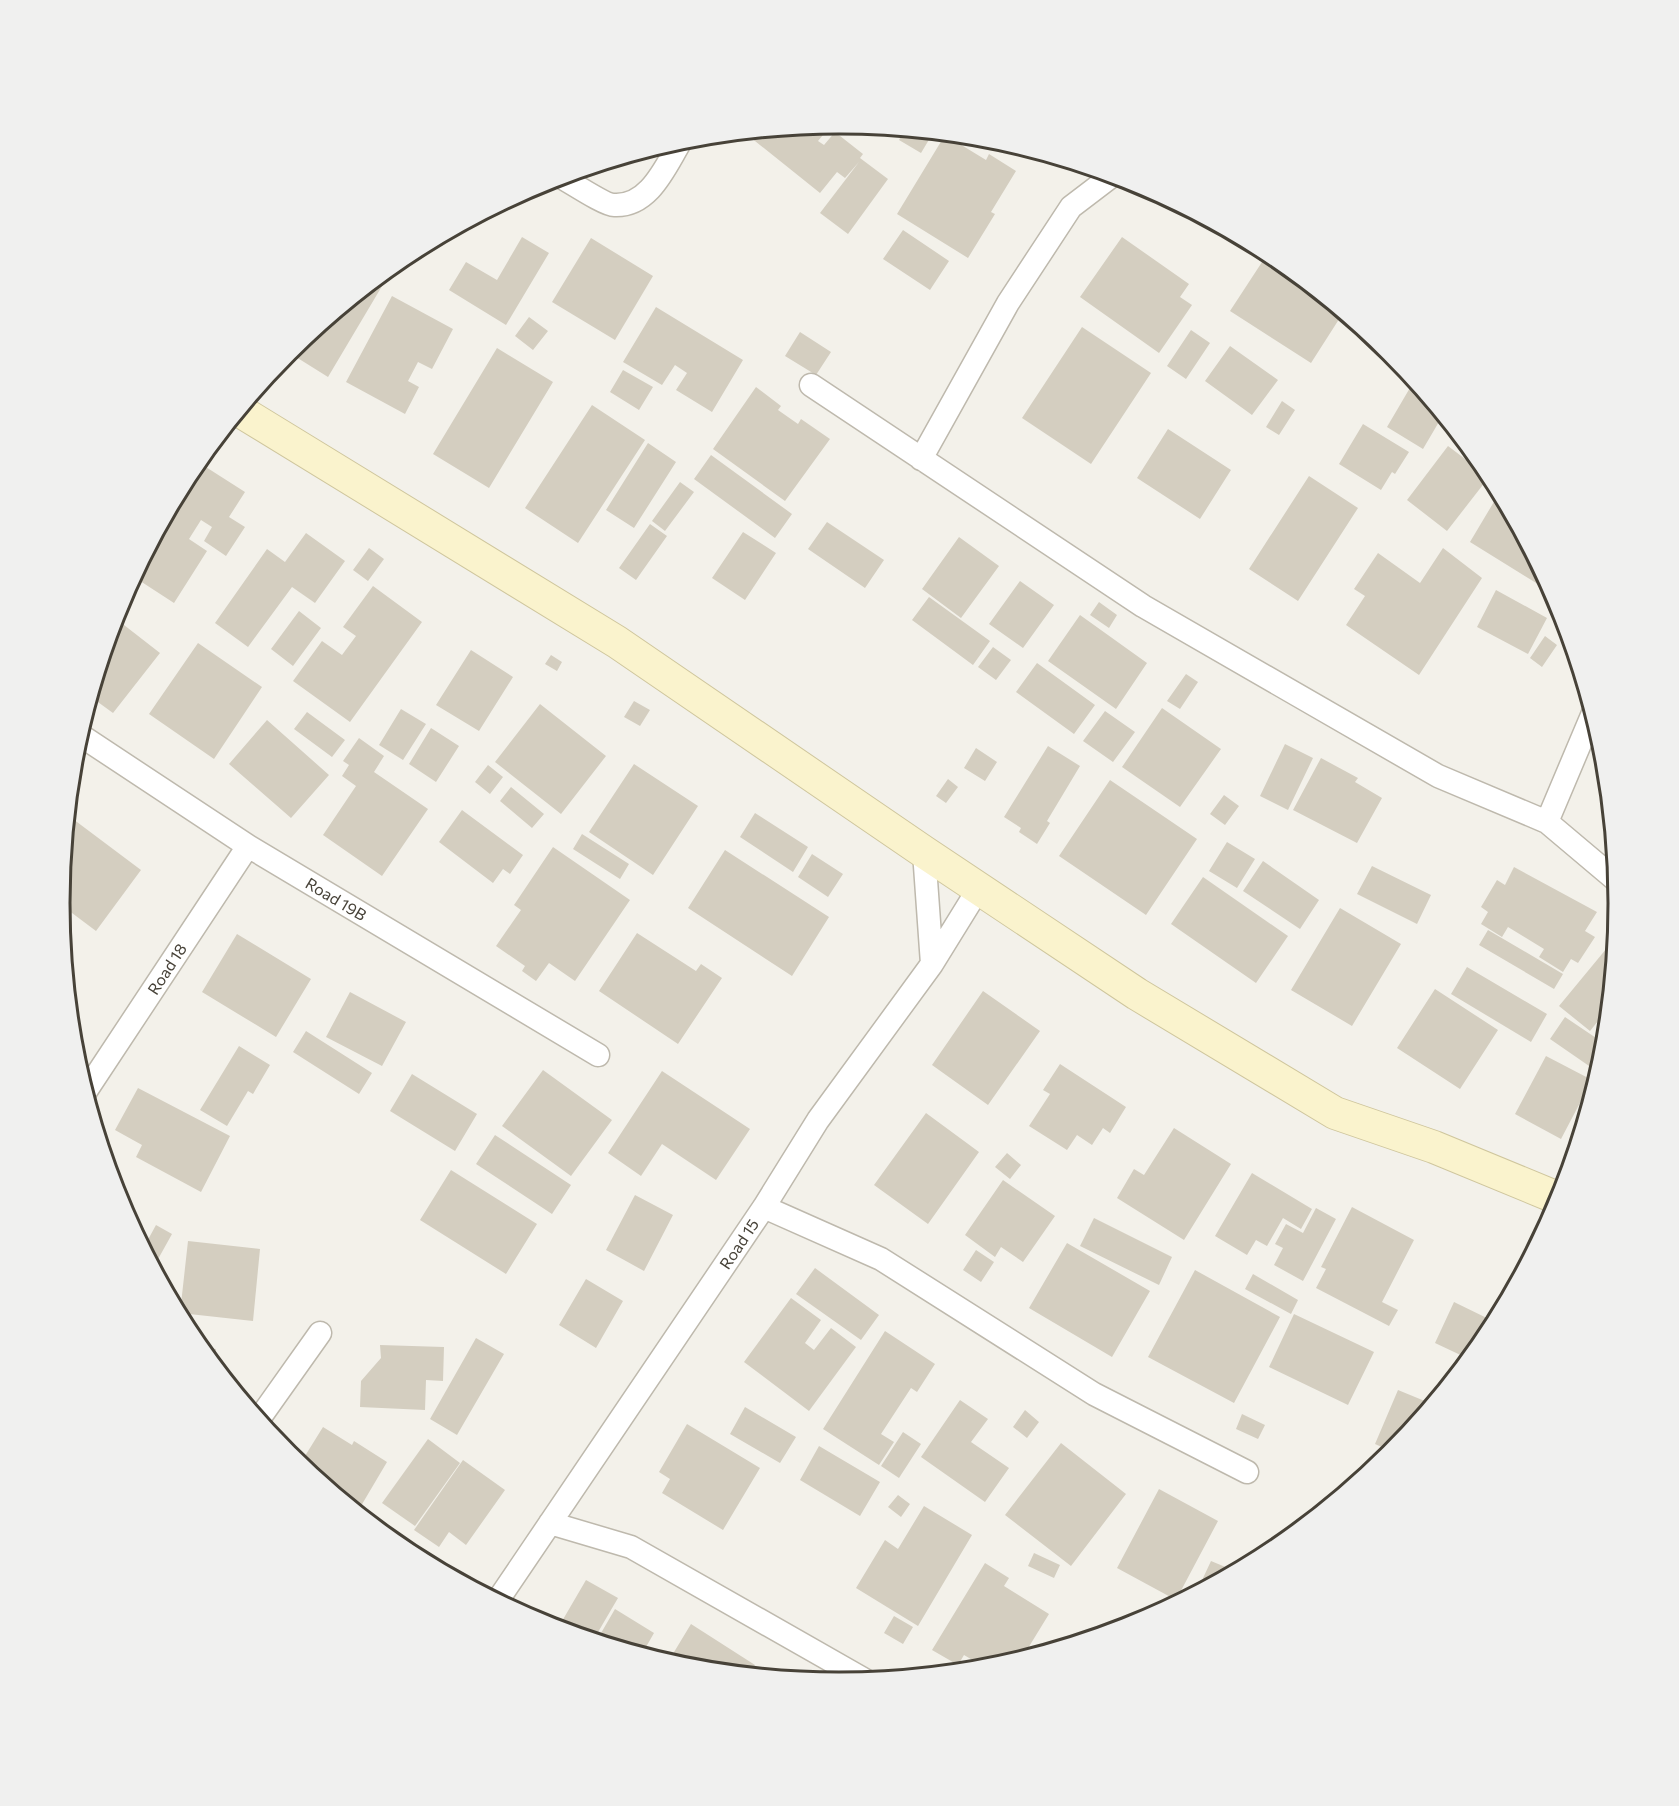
<svg xmlns="http://www.w3.org/2000/svg" width="1679" height="1806" font-family="Commissioner,sans-serif">
<style>
.building{fill:#d4cec0}
.lines{fill:none;stroke-linecap:round;stroke-linejoin:round}
.street-casing{stroke:#beb9ad;stroke-width:25}
.secondary-casing{stroke:#cfc69d;stroke-width:34}
.street{stroke:#fff;stroke-width:22}
.secondary{stroke:#faf3cd;stroke-width:32}
.labels{text-anchor:middle;stroke-width:6;stroke-linejoin:round;paint-order:stroke}
.street-label{font-size:16px;fill:#474238;stroke:#fff}
.rim{fill:none;stroke:#474238;stroke-width:3}
</style>
<rect width="100%" height="100%" fill="#f3f1ea"/>
<path class="building" d="M 832,124 L 818,141 L 824,145 L 835,132 L 863,154 L 860,158 L 888,179 L 848,234 L 820,213 L 859,162 L 845,178 L 837,172 L 820,193 L 745,133 Z
M 856,125 L 866,126 L 878,127 L 871,136 Z
M 904,130 L 933,133 L 921,153 L 899,140 Z
M 945,135 L 986,160 L 989,154 L 1016,171 L 991,212 L 995,214 L 968,258 L 897,214 Z
M 903,230 L 949,261 L 930,290 L 883,259 Z
M 522,237 L 549,253 L 506,325 L 449,290 L 466,262 L 497,280 Z
M 1122,237 L 1189,284 L 1180,297 L 1192,305 L 1159,353 L 1080,297 Z
M 591,238 L 653,276 L 615,340 L 552,302 Z
M 1264,259 L 1329,302 L 1343,313 L 1311,363 L 1230,311 Z
M 384,273 L 388,276 L 328,377 L 288,352 Z
M 392,296 L 453,329 L 432,369 L 418,362 L 408,381 L 419,387 L 405,414 L 346,382 Z
M 656,307 L 743,360 L 712,412 L 676,390 L 687,373 L 675,365 L 662,385 L 623,362 Z
M 529,317 L 548,331 L 533,350 L 515,336 Z
M 1082,327 L 1151,373 L 1091,464 L 1022,418 Z
M 1361,328 L 1374,338 L 1373,339 L 1359,331 Z
M 1191,330 L 1210,343 L 1186,379 L 1167,366 Z
M 800,332 L 831,352 L 816,375 L 785,356 Z
M 1230,346 L 1278,380 L 1252,415 L 1205,381 Z
M 497,348 L 553,382 L 489,488 L 433,454 Z
M 623,370 L 653,387 L 639,410 L 610,392 Z
M 1414,381 L 1443,415 L 1423,449 L 1387,427 Z
M 756,387 L 781,406 L 778,410 L 798,424 L 801,419 L 830,439 L 785,501 L 713,449 Z
M 1282,401 L 1295,410 L 1279,435 L 1266,427 Z
M 592,405 L 645,440 L 578,543 L 525,508 Z
M 1363,424 L 1409,452 L 1395,474 L 1392,472 L 1381,490 L 1339,464 Z
M 1168,429 L 1231,470 L 1200,519 L 1137,478 Z
M 648,443 L 676,462 L 634,528 L 606,510 Z
M 1448,446 L 1489,477 L 1447,531 L 1407,500 Z
M 711,455 L 792,514 L 775,538 L 694,479 Z
M 198,462 L 245,492 L 229,517 L 245,527 L 226,556 L 204,541 L 212,527 L 201,520 L 189,539 L 207,551 L 174,603 L 134,577 L 192,470 Z
M 1309,476 L 1358,508 L 1298,601 L 1249,569 Z
M 680,482 L 694,492 L 665,531 L 652,521 Z
M 1498,495 L 1502,498 L 1554,594 L 1470,542 Z
M 827,522 L 884,560 L 865,588 L 808,549 Z
M 650,524 L 667,536 L 636,580 L 619,568 Z
M 743,532 L 776,553 L 745,600 L 712,578 Z
M 306,533 L 345,561 L 315,603 L 292,587 L 248,647 L 215,623 L 267,549 L 285,562 Z
M 959,537 L 999,566 L 961,618 L 922,589 Z
M 369,548 L 384,559 L 368,581 L 353,570 Z
M 1443,548 L 1482,578 L 1419,675 L 1346,625 L 1365,596 L 1354,589 L 1378,553 L 1420,583 Z
M 1020,581 L 1054,605 L 1023,648 L 989,624 Z
M 373,586 L 422,622 L 350,722 L 293,681 L 322,641 L 342,655 L 356,636 L 343,627 Z
M 1496,590 L 1547,618 L 1528,654 L 1477,627 Z
M 929,597 L 990,641 L 973,665 L 912,620 Z
M 1099,602 L 1117,615 L 1109,628 L 1090,615 Z
M 299,611 L 321,628 L 293,666 L 271,649 Z
M 1080,615 L 1147,663 L 1116,709 L 1048,661 Z
M 115,618 L 160,653 L 113,713 L 91,697 Z
M 1545,636 L 1557,645 L 1542,667 L 1530,658 Z
M 198,643 L 262,687 L 214,759 L 149,714 Z
M 993,647 L 1011,660 L 996,680 L 978,667 Z
M 471,650 L 513,677 L 479,731 L 436,705 Z
M 551,655 L 562,662 L 557,671 L 545,664 Z
M 1037,663 L 1095,705 L 1074,734 L 1016,692 Z
M 1186,674 L 1198,682 L 1180,709 L 1167,701 Z
M 634,701 L 650,710 L 640,726 L 624,717 Z
M 540,704 L 606,756 L 561,814 L 495,762 Z
M 1162,708 L 1221,749 L 1180,807 L 1122,767 Z
M 401,709 L 426,724 L 403,760 L 379,745 Z
M 1105,711 L 1135,732 L 1113,762 L 1083,741 Z
M 307,712 L 345,740 L 332,757 L 294,729 Z
M 267,720 L 329,775 L 291,818 L 229,764 Z
M 431,728 L 459,746 L 436,782 L 409,764 Z
M 359,738 L 384,756 L 374,772 L 428,809 L 382,876 L 323,835 L 356,786 L 342,776 L 349,765 L 343,761 Z
M 1285,744 L 1313,758 L 1288,810 L 1260,796 Z
M 1048,746 L 1080,766 L 1047,821 L 1050,823 L 1037,844 L 1019,832 L 1021,828 L 1004,817 Z
M 976,748 L 997,762 L 985,781 L 964,768 Z
M 1321,758 L 1358,778 L 1355,782 L 1382,798 L 1357,843 L 1293,810 Z
M 634,764 L 698,806 L 653,875 L 589,832 Z
M 488,765 L 503,777 L 490,794 L 475,782 Z
M 948,779 L 958,787 L 946,803 L 936,796 Z
M 1110,780 L 1197,839 L 1146,915 L 1059,856 Z
M 511,787 L 544,814 L 532,828 L 500,801 Z
M 1224,795 L 1239,806 L 1225,825 L 1210,814 Z
M 462,810 L 523,855 L 510,874 L 503,869 L 493,883 L 439,842 Z
M 755,813 L 808,847 L 793,872 L 740,837 Z
M 69,816 L 141,870 L 96,931 L 60,904 Z
M 582,834 L 629,864 L 620,879 L 573,849 Z
M 1227,842 L 1255,859 L 1237,888 L 1209,871 Z
M 553,847 L 630,900 L 575,981 L 549,963 L 536,981 L 522,971 L 525,966 L 496,946 L 521,910 L 514,905 Z
M 725,850 L 829,917 L 792,976 L 688,908 Z
M 812,854 L 843,874 L 828,897 L 798,877 Z
M 1263,861 L 1319,900 L 1300,929 L 1243,891 Z
M 1372,866 L 1431,895 L 1417,924 L 1357,894 Z
M 1514,867 L 1597,912 L 1585,931 L 1595,937 L 1578,963 L 1571,959 L 1563,972 L 1539,957 L 1544,949 L 1508,927 L 1502,937 L 1481,924 L 1488,912 L 1481,907 L 1497,880 L 1505,885 Z
M 1203,877 L 1288,936 L 1256,983 L 1171,924 Z
M 1340,908 L 1401,944 L 1352,1026 L 1291,990 Z
M 1488,930 L 1563,974 L 1554,989 L 1479,945 Z
M 637,933 L 696,971 L 701,964 L 722,978 L 678,1044 L 599,991 Z
M 237,934 L 311,979 L 276,1037 L 202,992 Z
M 1616,937 L 1607,1029 L 1598,1021 L 1590,1031 L 1559,1006 Z
M 1467,967 L 1547,1014 L 1531,1042 L 1451,994 Z
M 1435,989 L 1498,1030 L 1460,1089 L 1397,1048 Z
M 983,991 L 1040,1031 L 988,1105 L 932,1065 Z
M 350,992 L 406,1022 L 382,1066 L 326,1037 Z
M 1565,1017 L 1605,1044 L 1605,1049 L 1592,1068 L 1550,1039 Z
M 306,1031 L 372,1073 L 359,1094 L 293,1052 Z
M 239,1046 L 270,1065 L 253,1094 L 248,1091 L 227,1126 L 200,1110 Z
M 1546,1056 L 1592,1080 L 1561,1139 L 1515,1114 Z
M 1060,1064 L 1126,1107 L 1110,1133 L 1103,1128 L 1092,1145 L 1077,1135 L 1067,1150 L 1029,1126 L 1050,1094 L 1043,1090 Z
M 543,1070 L 612,1120 L 571,1176 L 502,1126 Z
M 662,1071 L 750,1129 L 716,1180 L 662,1144 L 641,1176 L 608,1153 Z
M 412,1074 L 477,1114 L 455,1151 L 390,1111 Z
M 138,1088 L 230,1136 L 201,1192 L 136,1157 L 142,1145 L 115,1130 Z
M 926,1113 L 979,1152 L 928,1224 L 874,1185 Z
M 1174,1128 L 1231,1164 L 1184,1240 L 1117,1198 L 1134,1169 L 1144,1175 Z
M 495,1135 L 571,1185 L 552,1214 L 476,1164 Z
M 1007,1153 L 1021,1165 L 1010,1179 L 995,1167 Z
M 451,1170 L 537,1224 L 506,1274 L 420,1220 Z
M 1252,1173 L 1312,1209 L 1301,1229 L 1283,1218 L 1267,1246 L 1256,1240 L 1247,1255 L 1215,1236 Z
M 1003,1180 L 1055,1216 L 1023,1262 L 1001,1247 L 995,1257 L 965,1235 Z
M 635,1195 L 673,1215 L 644,1271 L 606,1250 Z
M 1352,1207 L 1414,1240 L 1382,1302 L 1398,1310 L 1389,1326 L 1316,1288 L 1326,1269 L 1321,1267 Z
M 1316,1208 L 1336,1219 L 1303,1281 L 1274,1265 L 1283,1248 L 1275,1244 L 1286,1224 L 1303,1233 Z
M 1094,1218 L 1172,1257 L 1159,1285 L 1080,1246 Z
M 156,1225 L 172,1234 L 157,1261 L 149,1257 L 144,1247 Z
M 188,1241 L 260,1249 L 253,1321 L 180,1313 Z
M 1067,1243 L 1150,1291 L 1112,1357 L 1029,1308 Z
M 976,1250 L 994,1262 L 981,1282 L 963,1270 Z
M 815,1268 L 879,1315 L 861,1340 L 796,1294 Z
M 1195,1270 L 1280,1317 L 1234,1403 L 1148,1357 Z
M 1253,1274 L 1298,1300 L 1291,1314 L 1245,1289 Z
M 586,1279 L 623,1301 L 596,1348 L 559,1325 Z
M 791,1298 L 821,1320 L 805,1343 L 814,1350 L 831,1328 L 856,1347 L 809,1411 L 744,1362 Z
M 1454,1302 L 1495,1322 L 1487,1336 L 1469,1359 L 1435,1343 Z
M 1294,1314 L 1374,1352 L 1348,1405 L 1269,1367 Z
M 885,1331 L 935,1364 L 917,1392 L 911,1388 L 881,1434 L 894,1442 L 879,1465 L 823,1429 Z
M 476,1338 L 504,1354 L 457,1435 L 430,1419 Z
M 380,1345 L 444,1347 L 443,1381 L 426,1380 L 425,1410 L 360,1407 L 361,1381 L 381,1358 Z
M 200,1347 L 216,1349 L 214,1363 Z
M 1398,1390 L 1432,1404 L 1393,1452 L 1375,1444 Z
M 960,1400 L 988,1419 L 971,1442 L 1009,1468 L 985,1502 L 921,1457 Z
M 745,1407 L 796,1437 L 780,1463 L 730,1434 Z
M 1025,1410 L 1039,1422 L 1027,1438 L 1013,1427 Z
M 1242,1414 L 1265,1425 L 1258,1439 L 1236,1429 Z
M 687,1424 L 760,1468 L 723,1530 L 662,1493 L 670,1479 L 659,1472 Z
M 323,1427 L 352,1445 L 354,1441 L 387,1462 L 358,1511 L 300,1464 Z
M 903,1432 L 921,1444 L 899,1478 L 881,1466 Z
M 428,1439 L 460,1463 L 415,1526 L 382,1503 Z
M 1061,1443 L 1126,1494 L 1071,1566 L 1005,1515 Z
M 819,1446 L 880,1482 L 860,1516 L 800,1480 Z
M 463,1460 L 505,1490 L 466,1545 L 449,1532 L 439,1547 L 414,1530 Z
M 1159,1489 L 1218,1521 L 1176,1600 L 1117,1568 Z
M 898,1495 L 910,1504 L 901,1517 L 888,1507 Z
M 924,1506 L 972,1535 L 918,1626 L 856,1588 L 885,1540 L 898,1549 Z
M 1034,1553 L 1060,1565 L 1054,1578 L 1028,1566 Z
M 1211,1561 L 1235,1571 L 1197,1591 Z
M 985,1563 L 1009,1578 L 1004,1586 L 1049,1614 L 1022,1658 L 986,1668 L 964,1655 L 958,1665 L 932,1650 Z
M 586,1580 L 618,1598 L 594,1639 L 558,1628 Z
M 615,1609 L 654,1633 L 642,1654 L 597,1640 Z
M 894,1616 L 913,1627 L 903,1644 L 884,1633 Z
M 691,1624 L 755,1665 L 749,1674 L 687,1667 L 668,1662 Z"/>
<g class="lines">
<defs>
<path id="street" d="M 561,177 C 572,183 605,205 614,205 C 650,207 666,165 681,141
M 811,385 L 1143,606 L 1438,776 L 1547,822 L 1617,881
M 921,459 L 1008,303 L 1071,207 L 1113,175
M 80,735 L 248,846 L 598,1055
M 1547,822 L 1593,713
M 924,852 L 932,964
M 86,1091 L 248,846
M 764,1207 L 881,1259 L 1094,1394 L 1247,1472
M 259,1419 L 320,1333
M 550,1523 L 631,1547 L 865,1680
M 498,1600 L 764,1207 L 818,1120 L 932,964 L 979,888"/>
<path id="secondary" d="M 240,411 L 617,642 L 924,852 L 1137,994 L 1335,1113 L 1434,1147 L 1560,1199"/>
</defs>
<use href="#street" class="street-casing"/>
<use href="#secondary" class="secondary-casing"/>
<use href="#street" class="street"/>
<use href="#secondary" class="secondary"/>
</g>
<g class="labels">
<g class="street-label">
<text transform="translate(336 899) rotate(31)" y="6">Road 19B</text>
<text transform="translate(167 969) rotate(-57)" y="6">Road 18</text>
<text transform="translate(739 1244) rotate(-56)" y="6">Road 15</text>
</g>
</g>
<path d="M0 0H1679V1806H0ZM70 903a769 769 0 1 1 1538 0a769 769 0 1 1-1538 0Z" fill="#f0f0ef" fill-rule="evenodd"/>
<path class="rim" d="M70 903a769 769 0 1 1 1538 0a769 769 0 1 1-1538 0Z"/>
</svg>
